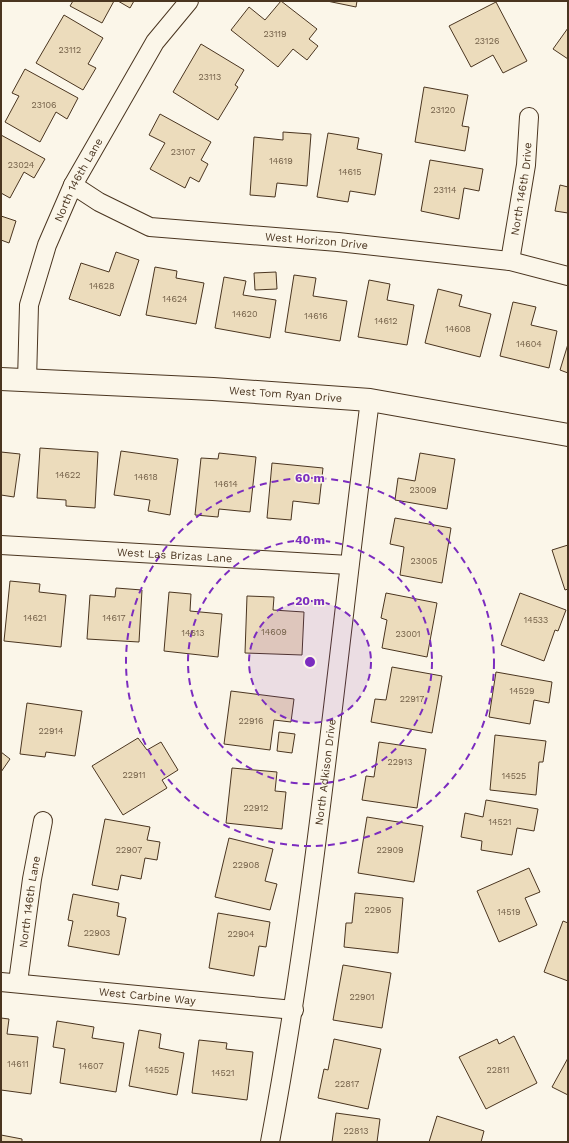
<svg xmlns="http://www.w3.org/2000/svg" width="569" height="1143" font-family="'Work Sans',sans-serif">
<style>
.building{fill:#ecdcbc;stroke:#4a3520}
.lines{fill:none;stroke-linecap:round;stroke-linejoin:round}
.minor-casing{stroke:#4a3520;stroke-width:20}
.tertiary-casing{stroke:#4a3520;stroke-width:24}
.minor{stroke:#fbf6e9;stroke-width:18}
.tertiary{stroke:#fbf6e9;stroke-width:22}
.ring{fill:none;stroke:#7b2cbf;stroke-width:2;stroke-dasharray:7 5}
.labels{text-anchor:middle;stroke-width:3;stroke-linejoin:round;paint-order:stroke}
.number-label{font-size:9px;fill:#725f47}
.street-label{font-size:11px;fill:#4a3520;stroke:#fbf6e9}
.centre{fill:#7b2cbf;stroke:#fbf6e9;stroke-width:2}
.ring-label{font-size:12px;text-anchor:middle;font-weight:bold;fill:#7b2cbf;stroke:#fbf6e9;stroke-width:3;stroke-linejoin:round;paint-order:stroke}
</style>
<rect width="100%" height="100%" fill="#fbf6e9"/>
<path class="building" d="M 73,1 L 114,1 L 102,23 L 70,6 Z
M 118,1 L 134,1 L 130,8 Z
M 281,1 L 317,29 L 309,39 L 318,46 L 307,60 L 293,49 L 278,67 L 231,30 L 249,7 L 265,20 Z
M 327,1 L 357,1 L 356,7 Z
M 496,2 L 527,61 L 503,73 L 493,55 L 471,67 L 449,26 Z
M 64,15 L 103,38 L 88,64 L 96,68 L 83,90 L 36,63 Z
M 568,28 L 568,59 L 553,49 Z
M 201,44 L 244,70 L 235,85 L 238,87 L 218,120 L 173,92 Z
M 25,69 L 78,98 L 67,119 L 56,112 L 40,142 L 5,122 L 19,96 L 12,93 Z
M 424,87 L 468,95 L 462,126 L 469,127 L 465,151 L 415,142 Z
M 160,114 L 211,142 L 201,160 L 208,164 L 199,182 L 190,177 L 185,188 L 150,169 L 165,143 L 149,135 Z
M 283,132 L 311,134 L 307,186 L 277,183 L 275,197 L 250,195 L 254,137 L 283,140 Z
M 328,133 L 359,138 L 357,149 L 382,154 L 375,195 L 350,191 L 348,202 L 317,197 Z
M 1,135 L 45,159 L 34,178 L 24,172 L 10,198 L 1,193 Z
M 430,160 L 483,169 L 479,191 L 464,188 L 459,219 L 421,211 Z
M 560,185 L 568,187 L 568,213 L 555,211 Z
M 1,216 L 16,221 L 9,243 L 1,240 Z
M 116,252 L 139,260 L 120,316 L 69,299 L 81,263 L 109,272 Z
M 155,267 L 177,271 L 176,278 L 204,283 L 196,324 L 146,315 Z
M 276,272 L 277,289 L 255,290 L 254,273 Z
M 294,275 L 316,278 L 313,296 L 347,301 L 340,341 L 285,332 Z
M 224,277 L 246,281 L 243,295 L 276,300 L 270,338 L 215,328 Z
M 369,280 L 390,284 L 387,300 L 414,305 L 407,345 L 358,337 Z
M 438,289 L 462,295 L 459,306 L 491,314 L 480,357 L 425,343 Z
M 513,302 L 536,307 L 531,325 L 557,331 L 549,368 L 500,356 Z
M 568,344 L 568,373 L 560,370 Z
M 40,448 L 98,452 L 95,508 L 66,506 L 66,500 L 37,498 Z
M 121,451 L 178,459 L 170,515 L 148,511 L 150,500 L 114,495 Z
M 1,452 L 20,454 L 14,497 L 1,495 Z
M 219,453 L 256,457 L 250,512 L 219,509 L 218,517 L 195,515 L 201,458 L 218,459 Z
M 420,453 L 455,459 L 447,509 L 395,500 L 398,478 L 415,481 Z
M 272,463 L 323,468 L 319,504 L 293,501 L 291,520 L 267,518 Z
M 395,518 L 451,528 L 442,583 L 400,575 L 404,547 L 390,544 Z
M 568,545 L 568,589 L 565,590 L 552,550 Z
M 10,581 L 40,584 L 39,592 L 66,595 L 61,647 L 4,641 Z
M 116,588 L 142,590 L 139,642 L 87,639 L 90,595 L 115,597 Z
M 169,592 L 191,594 L 190,611 L 222,614 L 218,657 L 164,651 Z
M 386,593 L 437,603 L 427,657 L 382,648 L 387,620 L 381,618 Z
M 520,593 L 566,610 L 558,631 L 555,630 L 544,661 L 501,645 Z
M 247,596 L 274,597 L 273,610 L 304,612 L 302,655 L 245,653 Z
M 392,667 L 442,676 L 432,733 L 371,722 L 375,699 L 386,700 Z
M 496,672 L 552,682 L 549,703 L 534,700 L 530,724 L 489,717 Z
M 231,691 L 294,699 L 291,722 L 274,720 L 270,750 L 224,744 Z
M 27,703 L 82,711 L 75,756 L 46,752 L 45,757 L 20,754 Z
M 279,732 L 295,734 L 292,753 L 277,751 Z
M 495,735 L 546,741 L 543,762 L 539,762 L 536,795 L 490,790 Z
M 138,738 L 147,750 L 161,742 L 178,770 L 162,780 L 167,788 L 123,815 L 92,766 Z
M 379,742 L 426,749 L 417,808 L 362,800 L 366,776 L 374,777 Z
M 1,752 L 10,759 L 1,772 Z
M 232,768 L 277,772 L 275,791 L 286,792 L 282,829 L 226,823 Z
M 486,800 L 538,809 L 534,831 L 517,828 L 512,855 L 481,850 L 482,841 L 461,837 L 465,813 L 483,817 Z
M 367,817 L 423,826 L 414,882 L 358,873 Z
M 105,819 L 150,827 L 147,840 L 160,842 L 157,860 L 145,858 L 141,879 L 121,875 L 118,890 L 92,885 Z
M 229,838 L 273,849 L 265,881 L 277,884 L 270,910 L 215,897 Z
M 529,868 L 540,892 L 525,898 L 537,925 L 499,942 L 477,891 Z
M 355,893 L 403,898 L 398,953 L 344,947 L 346,923 L 352,923 Z
M 73,894 L 119,903 L 117,916 L 126,918 L 119,955 L 68,946 L 73,921 L 68,920 Z
M 218,913 L 270,922 L 266,947 L 259,946 L 254,976 L 209,968 Z
M 563,921 L 568,923 L 568,981 L 544,972 Z
M 343,965 L 391,973 L 382,1028 L 333,1020 Z
M 1,1018 L 9,1019 L 7,1034 L 38,1037 L 31,1094 L 1,1090 Z
M 57,1021 L 94,1027 L 92,1038 L 124,1043 L 116,1092 L 60,1083 L 65,1049 L 53,1047 Z
M 139,1030 L 161,1034 L 159,1048 L 184,1053 L 177,1095 L 129,1086 Z
M 514,1036 L 537,1083 L 486,1109 L 459,1057 L 497,1039 L 499,1044 Z
M 334,1039 L 381,1049 L 368,1109 L 318,1098 L 324,1069 L 328,1070 Z
M 199,1040 L 227,1043 L 226,1049 L 253,1052 L 247,1100 L 192,1093 Z
M 568,1058 L 568,1095 L 552,1087 Z
M 336,1113 L 380,1119 L 377,1142 L 332,1142 Z
M 437,1116 L 484,1131 L 481,1142 L 429,1142 Z
M 1,1135 L 22,1139 L 22,1142 L 1,1142 Z"/>
<g class="lines">
<defs>
<g id="minor">
<path id="s1" d="M 73,185 L 99,202 L 150,227 L 338,242 L 510,261 L 568,276"/>
<path id="s2" d="M 510,261 L 526,165 L 529,117"/>
<path id="s3" d="M 27,381 L 29,305 L 47,245 L 73,185 L 155,42 L 189,1"/>
<path id="s4" d="M 1,545 L 349,565"/>
<path id="s5" d="M 1,982 L 294,1010"/>
<path id="s6" d="M 18,982 L 32,879 L 43,821"/>
<path id="s7" d="M 270,1142 C 316,897 338,648 370,400"/>
</g>
<g id="tertiary">
<path id="s8" d="M 1,379 L 213,389 L 370,400 L 568,435"/>
</g>
</defs>
<use href="#minor" class="minor-casing"/>
<use href="#tertiary" class="tertiary-casing"/>
<use href="#minor" class="minor"/>
<use href="#tertiary" class="tertiary"/>
</g>
<circle cx="310" cy="662" r="61" fill="#7b2cbf" fill-opacity=".12"/>
<g class="ring">
<circle cx="310" cy="662" r="61"/>
<circle cx="310" cy="662" r="122"/>
<circle cx="310" cy="662" r="184"/>
</g>
<g class="labels">
<g class="number-label">
<text x="275" y="37">23119</text>
<text x="487" y="44">23126</text>
<text x="70" y="53">23112</text>
<text x="210" y="80">23113</text>
<text x="44" y="108">23106</text>
<text x="443" y="113">23120</text>
<text x="183" y="155">23107</text>
<text x="281" y="164">14619</text>
<text x="21" y="168">23024</text>
<text x="350" y="175">14615</text>
<text x="445" y="193">23114</text>
<text x="102" y="289">14628</text>
<text x="175" y="302">14624</text>
<text x="245" y="317">14620</text>
<text x="316" y="319">14616</text>
<text x="386" y="324">14612</text>
<text x="458" y="332">14608</text>
<text x="529" y="347">14604</text>
<text x="68" y="478">14622</text>
<text x="146" y="480">14618</text>
<text x="226" y="487">14614</text>
<text x="423" y="493">23009</text>
<text x="424" y="564">23005</text>
<text x="35" y="621">14621</text>
<text x="114" y="621">14617</text>
<text x="536" y="623">14533</text>
<text x="274" y="635">14609</text>
<text x="193" y="636">14613</text>
<text x="408" y="637">23001</text>
<text x="522" y="694">14529</text>
<text x="412" y="702">22917</text>
<text x="251" y="724">22916</text>
<text x="51" y="734">22914</text>
<text x="400" y="765">22913</text>
<text x="134" y="778">22911</text>
<text x="514" y="779">14525</text>
<text x="256" y="811">22912</text>
<text x="500" y="825">14521</text>
<text x="129" y="853">22907</text>
<text x="390" y="853">22909</text>
<text x="246" y="868">22908</text>
<text x="378" y="913">22905</text>
<text x="509" y="915">14519</text>
<text x="97" y="936">22903</text>
<text x="241" y="937">22904</text>
<text x="362" y="1000">22901</text>
<text x="18" y="1067">14611</text>
<text x="91" y="1069">14607</text>
<text x="157" y="1073">14525</text>
<text x="498" y="1073">22811</text>
<text x="223" y="1076">14521</text>
<text x="347" y="1087">22817</text>
<text x="356" y="1134">22813</text>
</g>
<g class="street-label">
<text dy="4" stroke="none"><textPath href="#s3" startOffset="211">North 146th Lane</textPath></text>
<text dy="4" stroke="none"><textPath href="#s2" startOffset="73">North 146th Drive</textPath></text>
<text dy="4" stroke="none"><textPath href="#s1" startOffset="255">West Horizon Drive</textPath></text>
<text dy="4" stroke="none"><textPath href="#s8" startOffset="285">West Tom Ryan Drive</textPath></text>
<text dy="4" stroke="none"><textPath href="#s4" startOffset="174">West Las Brizas Lane</textPath></text>
<text dy="4" stroke="none"><textPath href="#s7" startOffset="374">North Adkison Drive</textPath></text>
<text dy="4" stroke="none"><textPath href="#s6" startOffset="81">North 146th Lane</textPath></text>
<text dy="4" stroke="none"><textPath href="#s5" startOffset="147">West Carbine Way</textPath></text>
</g>
</g>
<circle cx="310" cy="662" r="6" class="centre"/>
<g class="ring-label">
<text x="310" y="482">60 m</text>
<text x="310" y="544">40 m</text>
<text x="310" y="605">20 m</text>
</g>
<rect width="569" height="1143" fill="none" stroke="#4a3520" stroke-width="4"/>
</svg>
